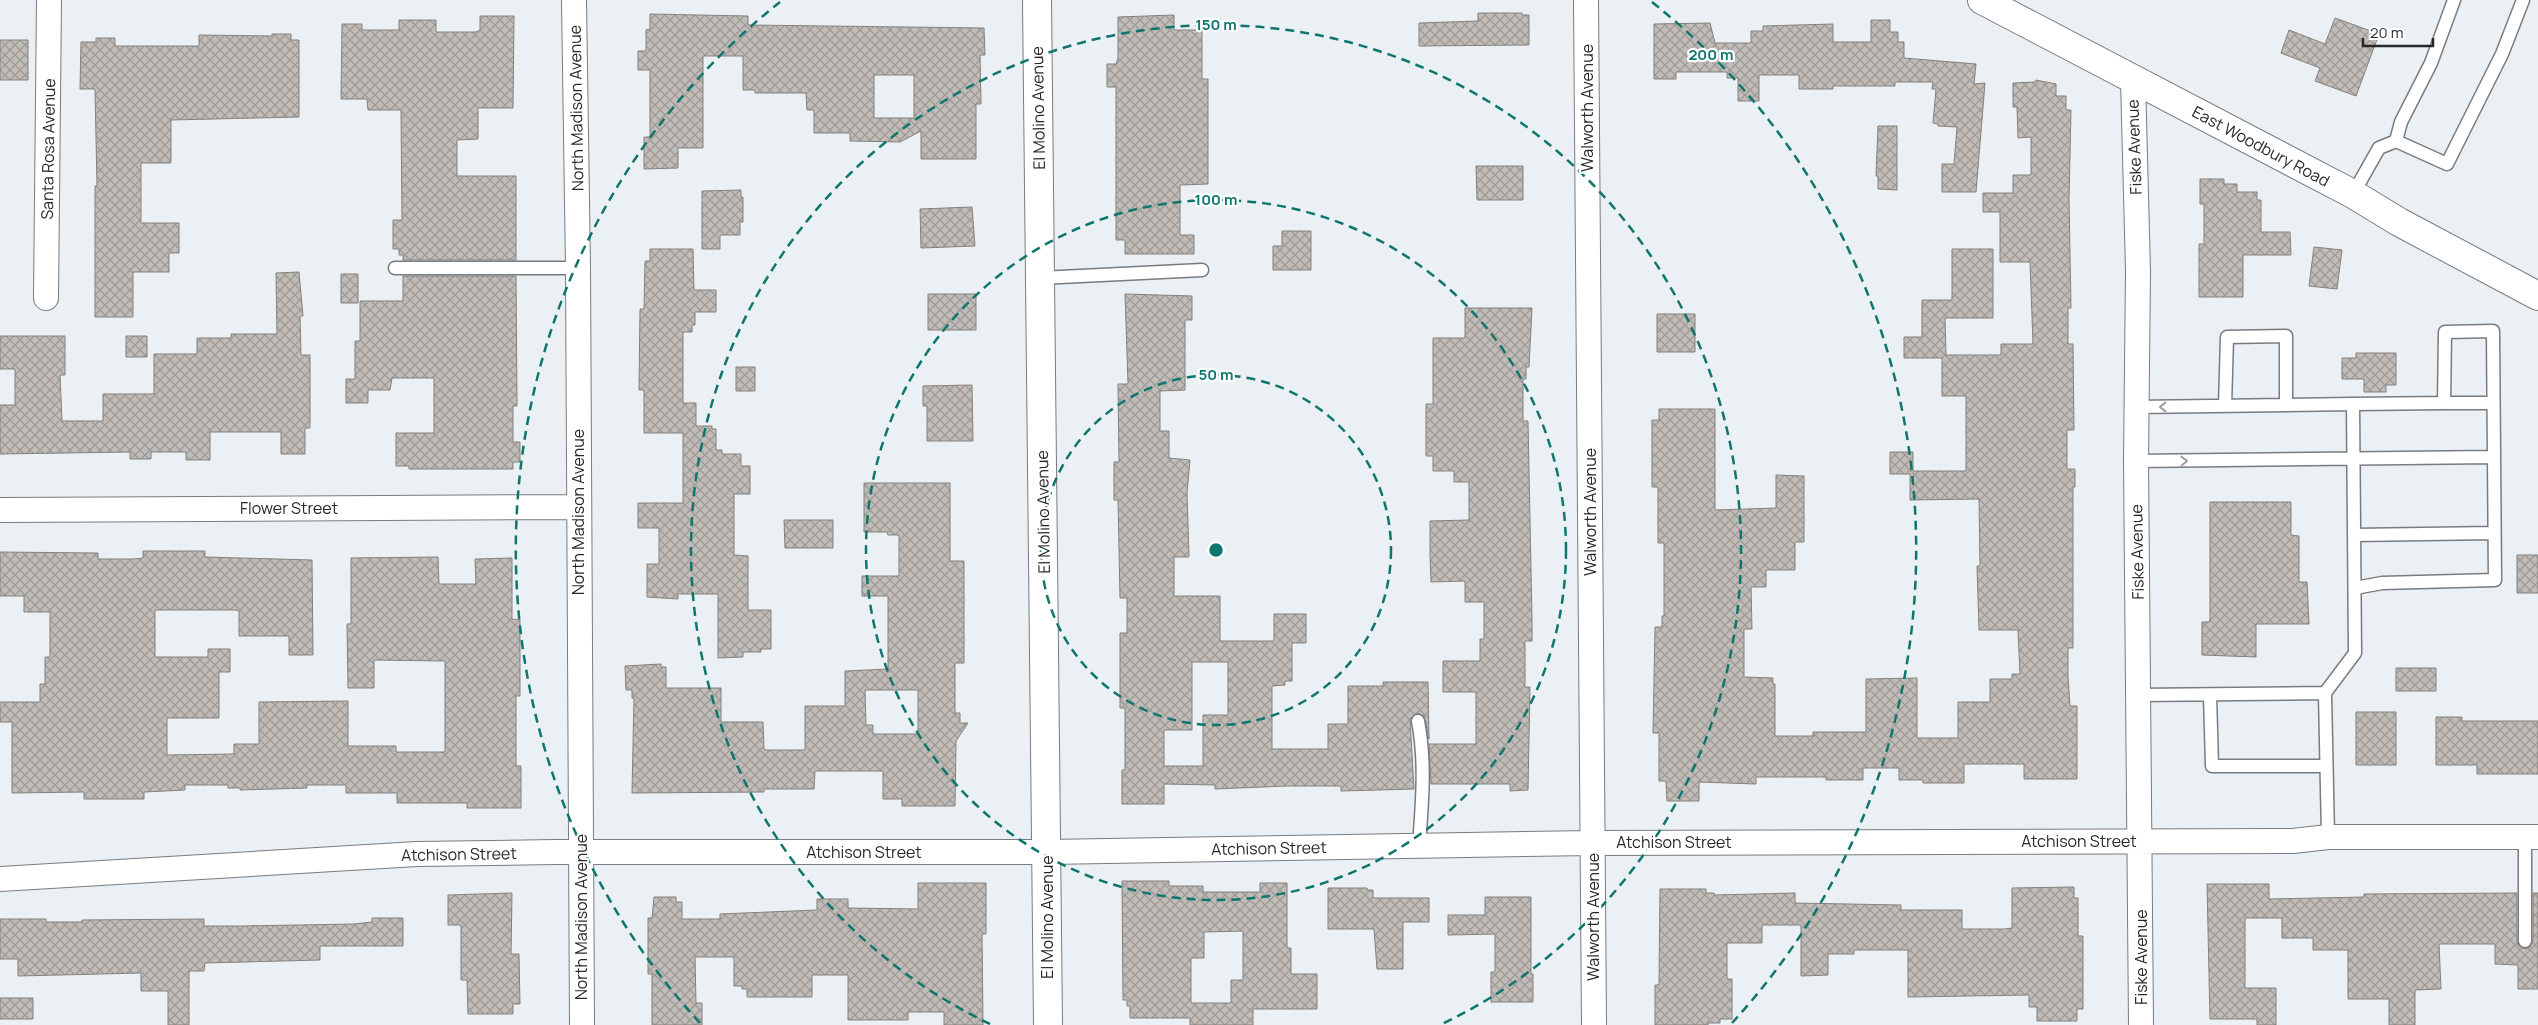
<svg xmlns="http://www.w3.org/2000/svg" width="2538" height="1025" font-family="Manrope,sans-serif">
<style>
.building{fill:url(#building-cross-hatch);stroke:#84807c;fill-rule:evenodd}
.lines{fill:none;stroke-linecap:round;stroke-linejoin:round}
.lane-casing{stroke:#787c80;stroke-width:15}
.street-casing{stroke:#787c80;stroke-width:26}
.secondary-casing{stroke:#787c80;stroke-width:30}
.lane{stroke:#fff;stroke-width:12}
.street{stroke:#fff;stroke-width:24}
.secondary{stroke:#fff;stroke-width:28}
.oneway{stroke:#9e9e9f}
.ring{fill:none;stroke:#0f766e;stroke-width:2.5;stroke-dasharray:9 6}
.labels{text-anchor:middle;stroke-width:4.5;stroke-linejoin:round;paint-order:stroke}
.street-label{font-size:16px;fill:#27282a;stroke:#fff}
.centre{fill:#0f766e;stroke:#fff;stroke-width:2.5}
.ring-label{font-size:15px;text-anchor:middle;font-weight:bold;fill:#0f766e;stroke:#fff;stroke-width:4.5;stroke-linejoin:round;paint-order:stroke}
</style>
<defs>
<pattern id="building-cross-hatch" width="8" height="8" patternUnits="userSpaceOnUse" patternTransform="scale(1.25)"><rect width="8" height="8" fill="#c1bcb8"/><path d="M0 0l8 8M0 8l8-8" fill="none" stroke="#9d9996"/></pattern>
</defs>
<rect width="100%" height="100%" fill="#ebf0f4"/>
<path class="building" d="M 1478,13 L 1522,13 L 1522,15 L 1529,15 L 1529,45 L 1419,46 L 1419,23 L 1478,21 Z
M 650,14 L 748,16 L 748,25 L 984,28 L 985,55 L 980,55 L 981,104 L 976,104 L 976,159 L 921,159 L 921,131 L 900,142 L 850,141 L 850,133 L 814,133 L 814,110 L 807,110 L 806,93 L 755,93 L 755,90 L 743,90 L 743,56 L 703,56 L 703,148 L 678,148 L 678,168 L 644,169 L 644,137 L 650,137 L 650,70 L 638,70 L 638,51 L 646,51 L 646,30 L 650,29 ZM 874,75 L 914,75 L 914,118 L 874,118 Z
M 1174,15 L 1174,30 L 1202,30 L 1202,79 L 1208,79 L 1208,184 L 1180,185 L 1180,235 L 1194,235 L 1194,254 L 1125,254 L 1125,240 L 1116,240 L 1116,87 L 1107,87 L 1107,64 L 1116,64 L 1118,58 L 1118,17 Z
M 480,16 L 514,16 L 513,108 L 478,108 L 478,139 L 457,140 L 457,176 L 516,176 L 516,260 L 403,260 L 403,255 L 399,255 L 399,249 L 393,249 L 393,220 L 402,220 L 401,110 L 368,110 L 367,99 L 341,99 L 342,24 L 362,24 L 362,30 L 399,30 L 399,20 L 436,20 L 436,32 L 476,32 L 480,30 Z
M 2335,18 L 2379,34 L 2356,96 L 2315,81 L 2320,68 L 2281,53 L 2289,30 L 2325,44 Z
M 1871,20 L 1890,20 L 1890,32 L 1898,32 L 1898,42 L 1904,42 L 1904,58 L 1976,64 L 1974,84 L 1985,83 L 1976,192 L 1942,192 L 1942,164 L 1954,164 L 1957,127 L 1938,126 L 1938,124 L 1933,123 L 1936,89 L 1932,89 L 1933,82 L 1895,82 L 1895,86 L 1833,86 L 1833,89 L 1799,89 L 1799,75 L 1759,75 L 1759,101 L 1738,101 L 1738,78 L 1727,78 L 1727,72 L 1676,72 L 1676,79 L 1654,79 L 1654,24 L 1710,23 L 1715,43 L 1751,43 L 1751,31 L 1763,31 L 1763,26 L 1833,24 L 1833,42 L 1871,42 Z
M 272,34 L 291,34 L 291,40 L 299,40 L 299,117 L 171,120 L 171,163 L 141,163 L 141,223 L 179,223 L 179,253 L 169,253 L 169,272 L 133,272 L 133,317 L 95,317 L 95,186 L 97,186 L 95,89 L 80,89 L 81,42 L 96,42 L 96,38 L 115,38 L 115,46 L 199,46 L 199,35 L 272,36 Z
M 0,40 L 28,40 L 28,80 L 0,80 Z
M 2036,80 L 2056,84 L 2056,96 L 2066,96 L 2066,110 L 2071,110 L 2069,199 L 2071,308 L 2068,308 L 2068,344 L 2073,344 L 2074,430 L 2067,430 L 2067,469 L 2075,469 L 2075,487 L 2073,487 L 2073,648 L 2068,648 L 2068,677 L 2070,706 L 2077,706 L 2077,779 L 2024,779 L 2024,764 L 1964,764 L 1964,783 L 1923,783 L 1923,780 L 1899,780 L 1899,768 L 1863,768 L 1863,780 L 1826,780 L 1826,777 L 1756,777 L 1756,784 L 1699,782 L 1699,801 L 1667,801 L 1666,781 L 1659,781 L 1659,733 L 1653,733 L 1655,627 L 1662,627 L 1662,616 L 1664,616 L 1664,543 L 1658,543 L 1658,487 L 1652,487 L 1652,420 L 1659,420 L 1659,409 L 1715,409 L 1715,510 L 1776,508 L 1776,475 L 1804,476 L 1804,542 L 1795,542 L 1795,570 L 1766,570 L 1766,587 L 1751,587 L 1752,629 L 1744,629 L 1744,677 L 1773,678 L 1773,684 L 1775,684 L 1775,736 L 1813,736 L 1813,732 L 1866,732 L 1866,679 L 1917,678 L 1917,738 L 1958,738 L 1958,702 L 1990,702 L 1990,679 L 2012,679 L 2012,674 L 2020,674 L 2018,630 L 1979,630 L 1977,566 L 1980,566 L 1979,499 L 1910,500 L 1910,474 L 1890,474 L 1890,452 L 1913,452 L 1913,471 L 1966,471 L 1966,396 L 1942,396 L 1942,358 L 1904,358 L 1904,337 L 1922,337 L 1922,300 L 1952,300 L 1952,249 L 1993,249 L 1993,318 L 1945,318 L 1946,355 L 2001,355 L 2001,344 L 2033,344 L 2030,262 L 2000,262 L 2000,212 L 1983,212 L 1983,193 L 2013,193 L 2013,175 L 2031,175 L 2031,137 L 2018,138 L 2017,107 L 2013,107 L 2013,83 L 2035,82 Z
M 1878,126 L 1897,126 L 1897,190 L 1878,189 L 1878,176 L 1876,176 Z
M 1476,166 L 1523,166 L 1523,200 L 1477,200 Z
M 2200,179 L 2224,179 L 2224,184 L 2237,184 L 2237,192 L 2257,192 L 2257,200 L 2261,200 L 2261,232 L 2290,232 L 2291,255 L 2243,255 L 2243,297 L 2199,297 L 2199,244 L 2204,244 L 2204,204 L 2200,204 Z
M 741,190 L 741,197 L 743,197 L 743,222 L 740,222 L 740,235 L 720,235 L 720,249 L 702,249 L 702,191 Z
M 972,207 L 975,246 L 921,248 L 920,209 Z
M 1282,231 L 1311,231 L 1311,270 L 1273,270 L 1273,246 L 1282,246 Z
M 2314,247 L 2342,250 L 2337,289 L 2309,286 Z
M 650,249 L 693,249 L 694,290 L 716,290 L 716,312 L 695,312 L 695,325 L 692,325 L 692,332 L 683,332 L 683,403 L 696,403 L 696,426 L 712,426 L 712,429 L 716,429 L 716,450 L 722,450 L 722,454 L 741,454 L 741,466 L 750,466 L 750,494 L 734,494 L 734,555 L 748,556 L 748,610 L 771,610 L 771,649 L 761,649 L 761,652 L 743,652 L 743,657 L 718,658 L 718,594 L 678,594 L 678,599 L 647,597 L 647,564 L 659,564 L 659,528 L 638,528 L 638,503 L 683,503 L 683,433 L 644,433 L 644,390 L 639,390 L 640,309 L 644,309 L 645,261 L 650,261 Z
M 299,272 L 303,316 L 300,316 L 301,355 L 310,355 L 310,428 L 305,428 L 305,454 L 281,454 L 281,432 L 210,432 L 210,460 L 186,460 L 186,452 L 151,452 L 151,459 L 130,459 L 130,452 L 0,454 L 0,405 L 15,405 L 15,369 L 0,369 L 0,336 L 65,336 L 65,375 L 60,375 L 62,421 L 103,421 L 103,394 L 154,394 L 154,354 L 197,354 L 197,338 L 231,338 L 231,334 L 277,334 L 276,273 Z
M 341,274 L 358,274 L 358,303 L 341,303 Z
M 403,276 L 516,276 L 517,406 L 513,406 L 513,442 L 520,442 L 520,462 L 513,462 L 513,469 L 409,469 L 409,466 L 396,466 L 396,433 L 434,433 L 434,378 L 392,378 L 390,390 L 368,390 L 368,403 L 346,403 L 346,379 L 355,379 L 355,341 L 360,341 L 360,301 L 403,301 Z
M 928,294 L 976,294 L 976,330 L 928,330 Z
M 1125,294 L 1192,296 L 1192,320 L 1185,320 L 1185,390 L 1160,391 L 1160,431 L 1169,431 L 1169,458 L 1190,460 L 1187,493 L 1189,557 L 1174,557 L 1174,596 L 1220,596 L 1220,641 L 1274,641 L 1274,614 L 1306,614 L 1306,643 L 1292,643 L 1292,681 L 1285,681 L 1285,685 L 1272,686 L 1272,749 L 1328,749 L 1328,724 L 1348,724 L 1348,686 L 1383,686 L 1383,682 L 1428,682 L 1429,739 L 1424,716 L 1416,713 L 1410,719 L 1414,789 L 1341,791 L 1341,786 L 1287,786 L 1215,789 L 1215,785 L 1164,784 L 1164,804 L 1122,804 L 1122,770 L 1125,770 L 1125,708 L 1120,708 L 1120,633 L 1127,633 L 1127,598 L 1120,598 L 1118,500 L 1114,500 L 1114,462 L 1119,462 L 1118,384 L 1128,384 ZM 1192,662 L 1228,662 L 1228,715 L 1203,715 L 1203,766 L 1164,766 L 1164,730 L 1192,730 Z
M 1465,308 L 1532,308 L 1529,367 L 1526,367 L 1526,379 L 1523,379 L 1523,421 L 1528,421 L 1532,620 L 1532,641 L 1525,641 L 1525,687 L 1530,687 L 1528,790 L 1510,791 L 1510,784 L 1431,784 L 1429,744 L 1476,744 L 1476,692 L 1443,692 L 1443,661 L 1480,661 L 1480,639 L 1484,639 L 1484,602 L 1465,602 L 1465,581 L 1431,582 L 1430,554 L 1430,521 L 1469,520 L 1469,482 L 1454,482 L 1454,471 L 1433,471 L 1433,456 L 1426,456 L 1426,404 L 1433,404 L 1433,338 L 1465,338 Z
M 1657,314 L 1695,314 L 1695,352 L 1657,352 Z
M 126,336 L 147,336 L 147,357 L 126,357 Z
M 2356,353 L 2396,353 L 2396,385 L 2386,385 L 2386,392 L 2364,392 L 2364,379 L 2342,379 L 2342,358 L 2356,358 Z
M 736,367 L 755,367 L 755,391 L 736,391 Z
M 972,385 L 973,441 L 927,441 L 927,406 L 923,406 L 923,386 Z
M 864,483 L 950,483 L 950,561 L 964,561 L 964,663 L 955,663 L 955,713 L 960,713 L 960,723 L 968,723 L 956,741 L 955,806 L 902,806 L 902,799 L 883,799 L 883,771 L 815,771 L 814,789 L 764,789 L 764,792 L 632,793 L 634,698 L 632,698 L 632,690 L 626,690 L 625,666 L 661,664 L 661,667 L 666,667 L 666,688 L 721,688 L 721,722 L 763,722 L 764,749 L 766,750 L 805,750 L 805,706 L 845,706 L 845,671 L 888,669 L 888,596 L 862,596 L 862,576 L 899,576 L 899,535 L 888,535 L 887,532 L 864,532 ZM 865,690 L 918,690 L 918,734 L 873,734 L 873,725 L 866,725 Z
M 2210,502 L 2291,502 L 2291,535 L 2299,536 L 2299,582 L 2307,582 L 2309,624 L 2256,624 L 2256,657 L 2202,655 L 2202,622 L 2209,622 L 2210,619 Z
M 784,520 L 833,520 L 833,548 L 785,548 Z
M 143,551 L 205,551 L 205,557 L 312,560 L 313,655 L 289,655 L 289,636 L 239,636 L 239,611 L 236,610 L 155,610 L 155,657 L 208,657 L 208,649 L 230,649 L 230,672 L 219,672 L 219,718 L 167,718 L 167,755 L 234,754 L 234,744 L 259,744 L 259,702 L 348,701 L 348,746 L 396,746 L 396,752 L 445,752 L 445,661 L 374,660 L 374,688 L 348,688 L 347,624 L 351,624 L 351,558 L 438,557 L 439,584 L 476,584 L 475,559 L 512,558 L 512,619 L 520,620 L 520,696 L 516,696 L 516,766 L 521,766 L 521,808 L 467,808 L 467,803 L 397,803 L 397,793 L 346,793 L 346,785 L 307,785 L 307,788 L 240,790 L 240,788 L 228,788 L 228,785 L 185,785 L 185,790 L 144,792 L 144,799 L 84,799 L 84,792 L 12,793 L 12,722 L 0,722 L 0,702 L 40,702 L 40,684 L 45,684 L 45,657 L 50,657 L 50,612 L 24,612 L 24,596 L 0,596 L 0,552 L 98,553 L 98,559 L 134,559 L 143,558 Z
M 2517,555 L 2538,555 L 2538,593 L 2517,593 Z
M 2396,668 L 2436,668 L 2436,691 L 2396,691 Z
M 2356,712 L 2396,712 L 2396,765 L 2356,765 Z
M 2436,717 L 2462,717 L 2462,721 L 2538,721 L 2538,774 L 2477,774 L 2477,765 L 2436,765 Z
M 1122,881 L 1169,881 L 1169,886 L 1203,886 L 1203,892 L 1260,892 L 1260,883 L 1287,883 L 1287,948 L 1291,948 L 1291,974 L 1317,974 L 1317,1009 L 1253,1009 L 1253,1025 L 1190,1025 L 1190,1018 L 1130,1018 L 1130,1006 L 1127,1006 L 1127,1000 L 1123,1000 ZM 1243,931 L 1243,980 L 1231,980 L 1231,1003 L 1191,1003 L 1191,958 L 1204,958 L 1204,932 Z
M 918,883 L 986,883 L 986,934 L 982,934 L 983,1025 L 944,1025 L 944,1012 L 908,1012 L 908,1020 L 848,1020 L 848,975 L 812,975 L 812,997 L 747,997 L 747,989 L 742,989 L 742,986 L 734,986 L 734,957 L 695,957 L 696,1003 L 702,1003 L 702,1025 L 652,1025 L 652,974 L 648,974 L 648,918 L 652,918 L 654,897 L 676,897 L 676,902 L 682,902 L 682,919 L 720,919 L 720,914 L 817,910 L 817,899 L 848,899 L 848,908 L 918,909 Z
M 2207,884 L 2269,884 L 2269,899 L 2364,897 L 2364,894 L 2517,893 L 2517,941 L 2518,945 L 2525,949 L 2529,948 L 2533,941 L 2533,893 L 2538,893 L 2538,989 L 2518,989 L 2518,965 L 2495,964 L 2495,944 L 2439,944 L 2441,989 L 2415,990 L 2415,1025 L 2389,1025 L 2389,999 L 2348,999 L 2348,950 L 2313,950 L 2313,938 L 2282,938 L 2282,918 L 2245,918 L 2245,988 L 2276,988 L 2276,1025 L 2257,1025 L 2257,1019 L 2210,1019 Z
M 2074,887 L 2074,898 L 2078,898 L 2078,936 L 2083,936 L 2083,1009 L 2077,1009 L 2077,1021 L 2037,1021 L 2037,1007 L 2029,1007 L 2029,995 L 1908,997 L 1908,950 L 1854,950 L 1854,954 L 1828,954 L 1828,975 L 1801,976 L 1801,925 L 1762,925 L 1762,943 L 1727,943 L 1727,979 L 1732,979 L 1732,1019 L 1720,1019 L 1720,1023 L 1708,1023 L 1708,1025 L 1655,1025 L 1655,985 L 1659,985 L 1660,889 L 1706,889 L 1706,893 L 1714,893 L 1714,895 L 1795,893 L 1795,903 L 1901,905 L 1901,910 L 1962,910 L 1962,929 L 2004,929 L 2012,928 L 2012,888 Z
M 1328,888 L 1367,888 L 1367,890 L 1373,890 L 1373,898 L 1429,898 L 1429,922 L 1403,922 L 1403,969 L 1377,969 L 1374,929 L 1328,929 Z
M 512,893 L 511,954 L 519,954 L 520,1004 L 513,1004 L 513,1014 L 468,1014 L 467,980 L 461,980 L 461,925 L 448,925 L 448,895 Z
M 1485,897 L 1531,897 L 1531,974 L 1533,974 L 1533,1002 L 1491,1002 L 1491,972 L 1495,972 L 1495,934 L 1448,935 L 1448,915 L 1485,915 Z
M 372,918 L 403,918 L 403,946 L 320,946 L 320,960 L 205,963 L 204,971 L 189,971 L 189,1025 L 168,1025 L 168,991 L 141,991 L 141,973 L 18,976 L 18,959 L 0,959 L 0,919 L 46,919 L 46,922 L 82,922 L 82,920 L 204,919 L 204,926 L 242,926 L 354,924 L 372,922 Z
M 0,998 L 33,998 L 33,1019 L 0,1019 Z"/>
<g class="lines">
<defs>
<path id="lane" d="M 2396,141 L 2401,122 L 2431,63 L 2454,0
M 2353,194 L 2379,148 L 2396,141 L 2447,164 L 2502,54 L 2523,0
M 395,268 L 578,268
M 1040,278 L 1202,270
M 2444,403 L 2493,403
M 2353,404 L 2444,403 L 2445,332 L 2493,331 L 2495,580 L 2382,583 L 2355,588
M 2225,406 L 2227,337 L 2286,336 L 2286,405
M 2136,407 L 2353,404 L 2355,653 L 2325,693 L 2328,837
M 2136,461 L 2494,457
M 2354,535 L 2494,533
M 2138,695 L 2325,693
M 2210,695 L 2212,766 L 2326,766
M 1418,721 C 1426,763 1422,803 1419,846
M 2525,837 L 2525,941"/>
<path id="street" d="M 574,0 L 578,268 L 582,1025
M 1586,0 L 1594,1025
M 2133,80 L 2138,271 L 2136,461 L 2141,1025
M 46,298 L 49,0
M 0,510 L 578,507
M 0,879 L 417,854 L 556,852 L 1047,852 L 1592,843 L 2293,841 L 2328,837 L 2538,837"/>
<path id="secondary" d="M 1037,0 L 1048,1025
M 1982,0 L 2353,194 L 2399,222 L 2538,296"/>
</defs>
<use href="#lane" class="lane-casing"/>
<use href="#street" class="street-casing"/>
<use href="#secondary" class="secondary-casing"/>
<use href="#lane" class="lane"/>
<use href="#street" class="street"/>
<use href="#secondary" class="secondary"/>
</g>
<defs><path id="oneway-chevron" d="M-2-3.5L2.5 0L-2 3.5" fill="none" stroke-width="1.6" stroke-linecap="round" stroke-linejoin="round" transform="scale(1.25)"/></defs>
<g class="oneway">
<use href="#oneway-chevron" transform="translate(2163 407) rotate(179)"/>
<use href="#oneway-chevron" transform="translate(2184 461) rotate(-1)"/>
</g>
<g class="ring">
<circle cx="1216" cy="550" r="175"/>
<circle cx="1216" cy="550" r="350"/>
<path d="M990 1024A525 525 0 1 1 1442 1024"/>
<path d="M700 1023A700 700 0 0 1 780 2M1652 2A700 700 0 0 1 1732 1023"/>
</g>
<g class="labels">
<g class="street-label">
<text transform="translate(576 108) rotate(-91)" y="6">North Madison Avenue</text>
<text transform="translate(1038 108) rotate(-91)" y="6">El Molino Avenue</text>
<text transform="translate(1587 108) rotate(-90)" y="6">Walworth Avenue</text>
<text transform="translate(2261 146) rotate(28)" y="6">East Woodbury Road</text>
<text transform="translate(2134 147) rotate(-92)" y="6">Fiske Avenue</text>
<text transform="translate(48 149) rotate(-89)" y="6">Santa Rosa Avenue</text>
<text x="289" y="514">Flower Street</text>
<text transform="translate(578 512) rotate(-90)" y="6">North Madison Avenue</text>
<text transform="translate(1043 512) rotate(-91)" y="6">El Molino Avenue</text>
<text transform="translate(1590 512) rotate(-90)" y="6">Walworth Avenue</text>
<text transform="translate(2137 552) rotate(-91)" y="6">Fiske Avenue</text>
<text x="2079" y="847">Atchison Street</text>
<text x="1674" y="848">Atchison Street</text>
<text transform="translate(1269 848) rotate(-1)" y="6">Atchison Street</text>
<text x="864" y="858">Atchison Street</text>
<text transform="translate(459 854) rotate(-1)" y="6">Atchison Street</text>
<text transform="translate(581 917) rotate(-90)" y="6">North Madison Avenue</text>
<text transform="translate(1047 917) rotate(-90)" y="6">El Molino Avenue</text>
<text transform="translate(1593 917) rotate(-90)" y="6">Walworth Avenue</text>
<text transform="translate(2141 957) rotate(-90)" y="6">Fiske Avenue</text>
</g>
</g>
<circle cx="1216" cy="550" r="8" class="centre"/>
<g class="ring-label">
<text x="1216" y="30">150 m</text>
<text x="1711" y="60">200 m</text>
<text x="1216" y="205">100 m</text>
<text x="1216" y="380">50 m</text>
</g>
<path d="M2363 38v8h70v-8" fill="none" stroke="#27282a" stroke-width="2.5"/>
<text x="2370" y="38" font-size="15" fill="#27282a" stroke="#ffffff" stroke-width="4" paint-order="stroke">20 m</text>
</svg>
